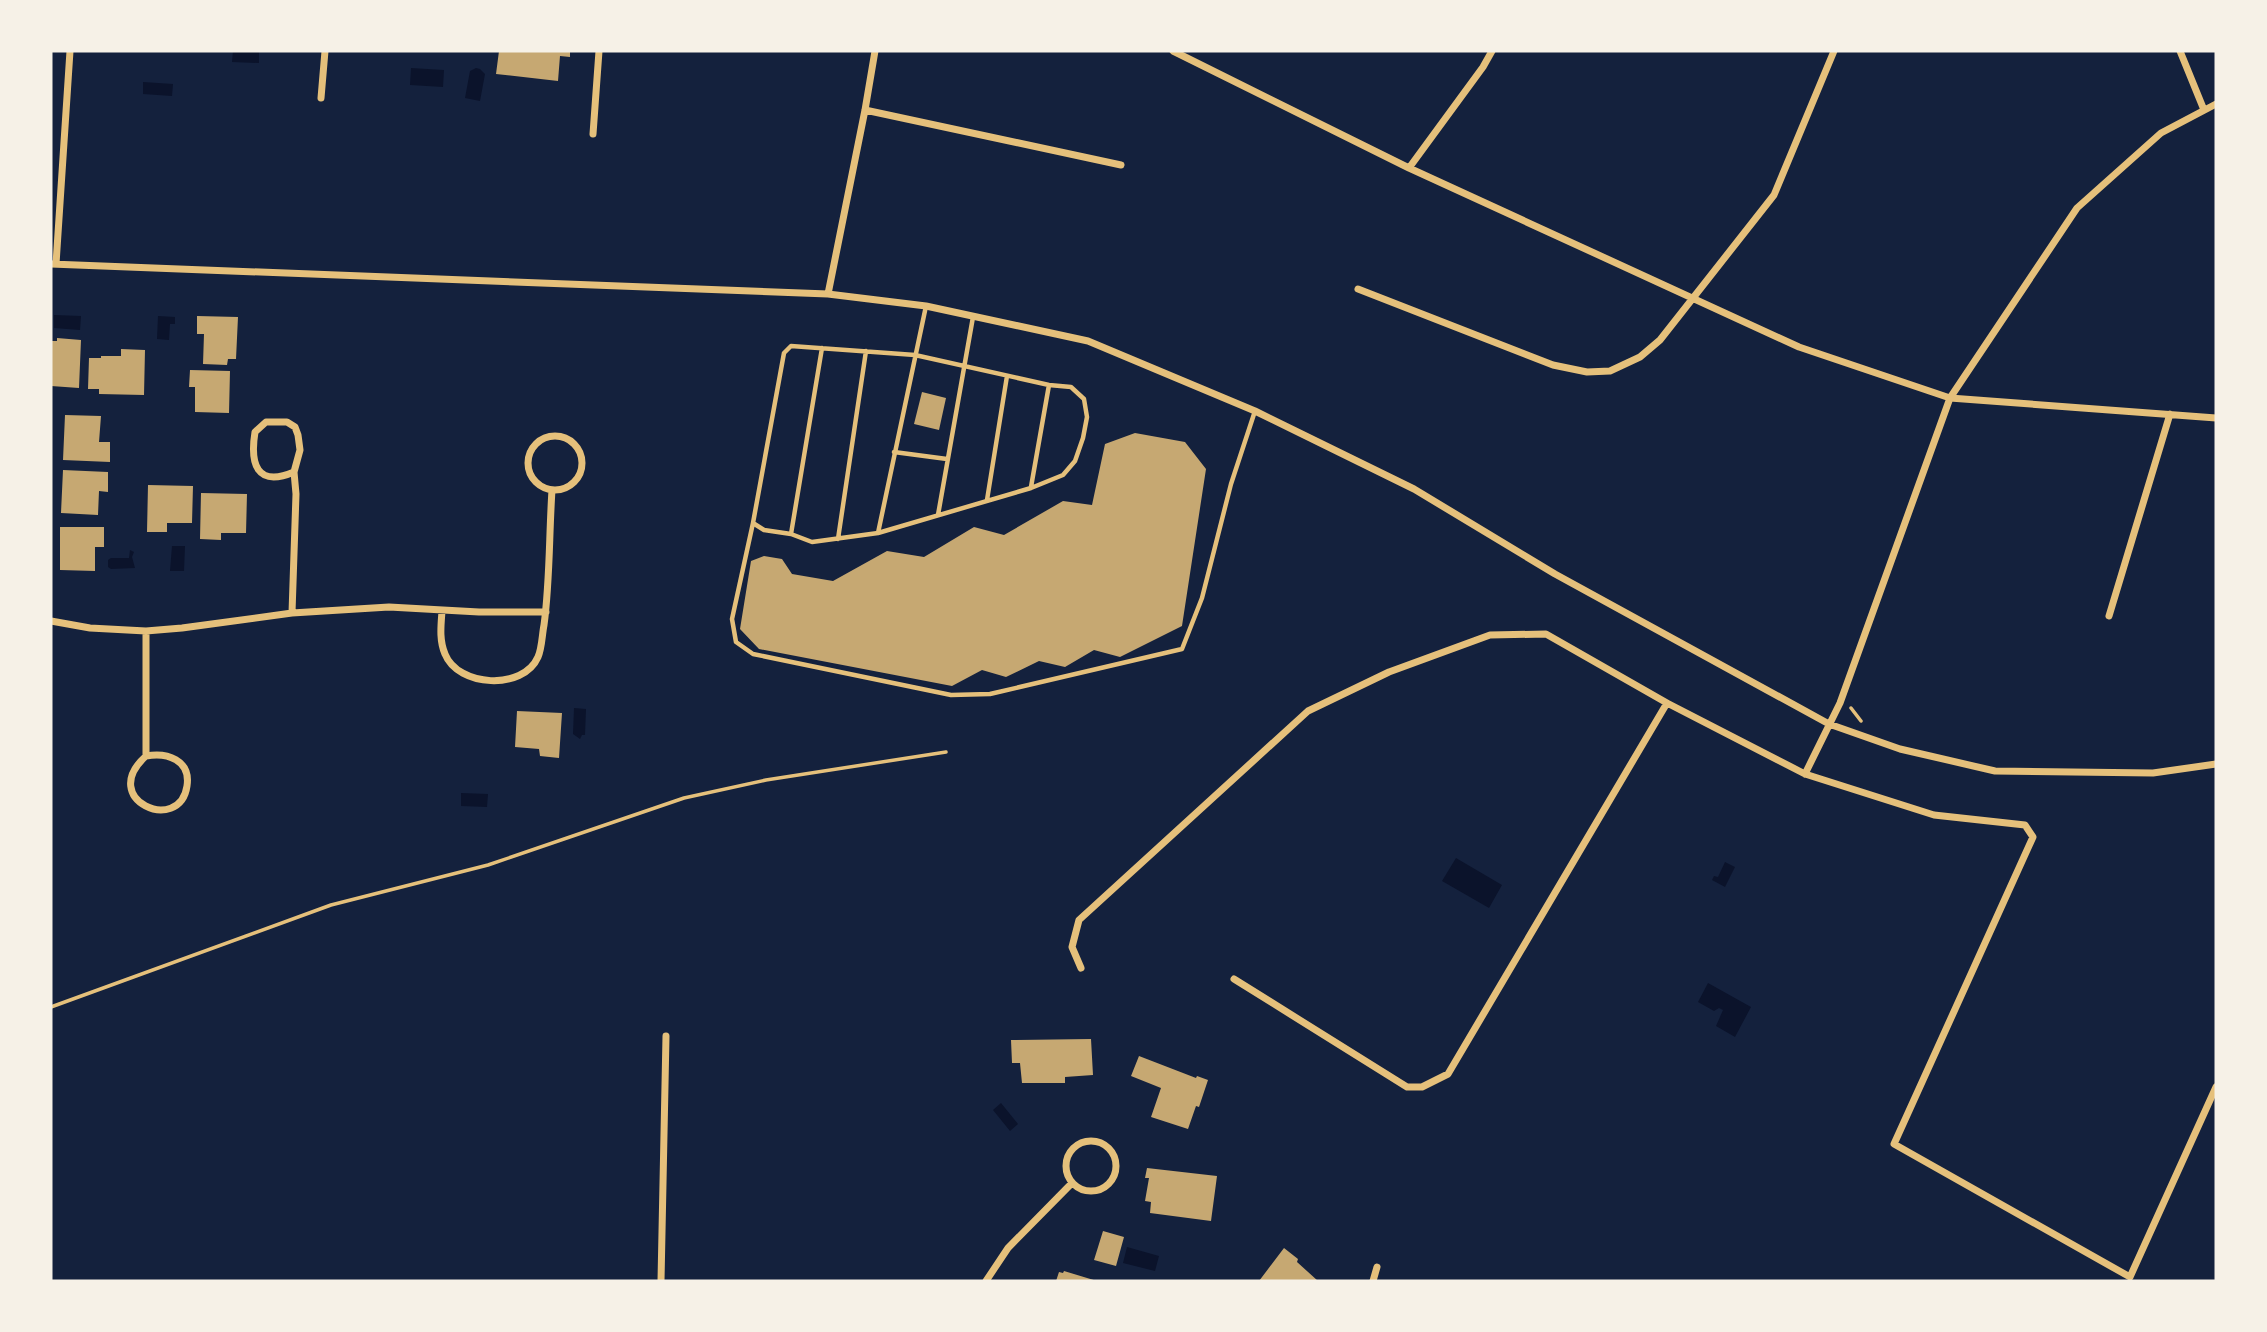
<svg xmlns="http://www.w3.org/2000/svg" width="2267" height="1332" font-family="'Work Sans',sans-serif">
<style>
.water{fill:#0b132b}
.building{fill:#c6a872}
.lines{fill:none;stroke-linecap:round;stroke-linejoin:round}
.path{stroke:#e5c07b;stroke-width:3.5}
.service{stroke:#e5c07b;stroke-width:4.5}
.minor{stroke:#e5c07b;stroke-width:7}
</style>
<rect width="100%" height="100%" fill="#14213d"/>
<path class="water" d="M 233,51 L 259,51 L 259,63 L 232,62 Z
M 411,68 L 444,70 L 443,87 L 410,85 Z
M 476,68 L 480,69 L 485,74 L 480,101 L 465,98 L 470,71 Z
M 143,82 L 173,84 L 172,96 L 143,94 Z
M 54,315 L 81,316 L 80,330 L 54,328 Z
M 158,316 L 175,317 L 175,324 L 170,324 L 169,340 L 157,339 Z
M 172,546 L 185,546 L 184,571 L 170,571 Z
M 130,550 L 134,552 L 132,557 L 135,568 L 111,569 L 108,567 L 108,560 L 111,558 L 129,558 Z
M 574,708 L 586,709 L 585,735 L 582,735 L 580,739 L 573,734 Z
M 461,793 L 488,794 L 487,807 L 461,806 Z
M 1456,858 L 1502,885 L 1489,908 L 1442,881 Z
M 1725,862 L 1735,867 L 1725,887 L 1712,880 L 1714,876 L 1718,877 Z
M 1708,983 L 1751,1007 L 1735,1037 L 1716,1026 L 1723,1010 L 1719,1008 L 1714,1011 L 1698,1002 Z
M 1001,1103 L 1018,1124 L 1010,1131 L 993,1110 Z
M 1127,1247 L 1159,1256 L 1155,1271 L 1123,1263 Z"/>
<path class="building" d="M 499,51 L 570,51 L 570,57 L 560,56 L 558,81 L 496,74 Z
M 197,316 L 238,317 L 236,359 L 228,359 L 227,365 L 203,364 L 204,334 L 197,334 Z
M 57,338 L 81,340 L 79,388 L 51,386 L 51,341 L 57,341 Z
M 121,349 L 145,350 L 144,395 L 99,394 L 99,389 L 88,389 L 89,358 L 101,358 L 101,356 L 121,356 Z
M 190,370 L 230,371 L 229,413 L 195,412 L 195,387 L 189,387 Z
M 922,392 L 946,398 L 939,430 L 914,424 Z
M 65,415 L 101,416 L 99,442 L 110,442 L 110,462 L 63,460 Z
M 1135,433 L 1185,442 L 1206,469 L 1182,626 L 1120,657 L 1094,650 L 1065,667 L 1039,661 L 1006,677 L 982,670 L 952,686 L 759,649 L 740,629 L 751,561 L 764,556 L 782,559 L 792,574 L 833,581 L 887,551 L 924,557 L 974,527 L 1004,535 L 1063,501 L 1092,505 L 1105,444 Z
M 63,470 L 108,472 L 108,492 L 99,491 L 98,515 L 61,513 Z
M 148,485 L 193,486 L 192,523 L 167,523 L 167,532 L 147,532 Z
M 201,493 L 247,494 L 246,533 L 221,533 L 221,540 L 200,539 Z
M 60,527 L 104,527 L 104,547 L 95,547 L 95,571 L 60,570 Z
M 517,711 L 562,713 L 559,758 L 540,756 L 539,749 L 515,747 Z
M 1091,1039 L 1093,1075 L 1065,1077 L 1065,1083 L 1022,1083 L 1020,1063 L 1012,1063 L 1011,1040 Z
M 1139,1056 L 1196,1078 L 1197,1076 L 1208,1080 L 1199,1107 L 1196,1106 L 1188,1129 L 1151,1117 L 1161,1088 L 1131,1076 Z
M 1147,1168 L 1217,1176 L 1211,1221 L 1150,1213 L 1151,1202 L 1145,1201 L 1149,1178 L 1145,1178 Z
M 1103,1231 L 1124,1237 L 1116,1266 L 1094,1260 Z
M 1284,1248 L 1298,1259 L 1297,1262 L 1318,1281 L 1259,1281 Z
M 1064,1271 L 1097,1281 L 1056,1281 L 1059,1272 L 1063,1273 Z"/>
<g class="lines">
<path class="path" d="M 1851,708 L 1861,721
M 51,1007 L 331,905 L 488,865 L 684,798 L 766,780 L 946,752"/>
<path class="service" d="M 791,346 L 915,355 L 1049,385 L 1071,387 L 1084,399 L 1087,417 L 1083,438 L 1075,461 L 1063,475 L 1031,488 L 878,533 L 812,542 L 791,534 L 764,530 L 753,523 L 784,353 Z
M 894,452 L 947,459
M 1031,487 L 1049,385
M 987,500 L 1007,376
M 938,515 L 973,317
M 753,523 L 732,619 L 736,642 L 753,654 L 951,695 L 990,694 L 1182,649 L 1202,598 L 1231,484 L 1255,411
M 878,533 L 926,306
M 791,534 L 822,348
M 838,539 L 866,351"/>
<path class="minor" d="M 1173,51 L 1409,168 L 1799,347 L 1950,398 L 2216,418
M 2180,51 L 2204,110
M 321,98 L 325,51
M 865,110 L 1121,165
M 593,134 L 599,51
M 1409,168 L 1483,67 L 1492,51
M 51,264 L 828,294 L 926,306 L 1088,341 L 1255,411 L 1414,489 L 1555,574 L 1829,724 L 1900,749 L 1995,771 L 2153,773 L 2216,764
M 56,264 L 70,51
M 1358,289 L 1553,365 L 1587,372 L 1610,371 L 1640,357 L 1660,340 L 1774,195 L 1834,51
M 828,294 L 865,110 L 875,51
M528 463a27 27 0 1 1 54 0a27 27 0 1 1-54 0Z
M 442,611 C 441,625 439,640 445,654 C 458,687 523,691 538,657 C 542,648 542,635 544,625 C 550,581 549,535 552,490
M 292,613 L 296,494 L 294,472 L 300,450 L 298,435 L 295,427 L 287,422 L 266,422 L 255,432 C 250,463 256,488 294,472
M 2109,616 L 2170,414
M 51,621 L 90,628 L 146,631 L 182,628 L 292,613 L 389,607 L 479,612 L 546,612
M 146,631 L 146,756 C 97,800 180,835 187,786 C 191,760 167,752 146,756
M 1805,774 L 1840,703 L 1950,398 L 2077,208 L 2161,133 L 2216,104
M 1081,968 L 1072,947 L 1079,920 L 1308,711 L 1389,672 L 1490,635 L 1546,634 L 1667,703 L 1805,774 L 1934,815 L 2025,825 L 2033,837 L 1894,1144 L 2130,1277 L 2216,1087
M 1234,979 L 1407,1087 L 1422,1087 L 1448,1074 L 1667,703
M1066 1166a25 25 0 1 1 50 0a25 25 0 1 1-50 0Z
M 661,1281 L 666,1036
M 986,1281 L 1008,1248 L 1072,1183
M 1373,1281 L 1377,1267"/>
</g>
<rect width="2267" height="1332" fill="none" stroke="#f6f1e7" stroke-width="105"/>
</svg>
